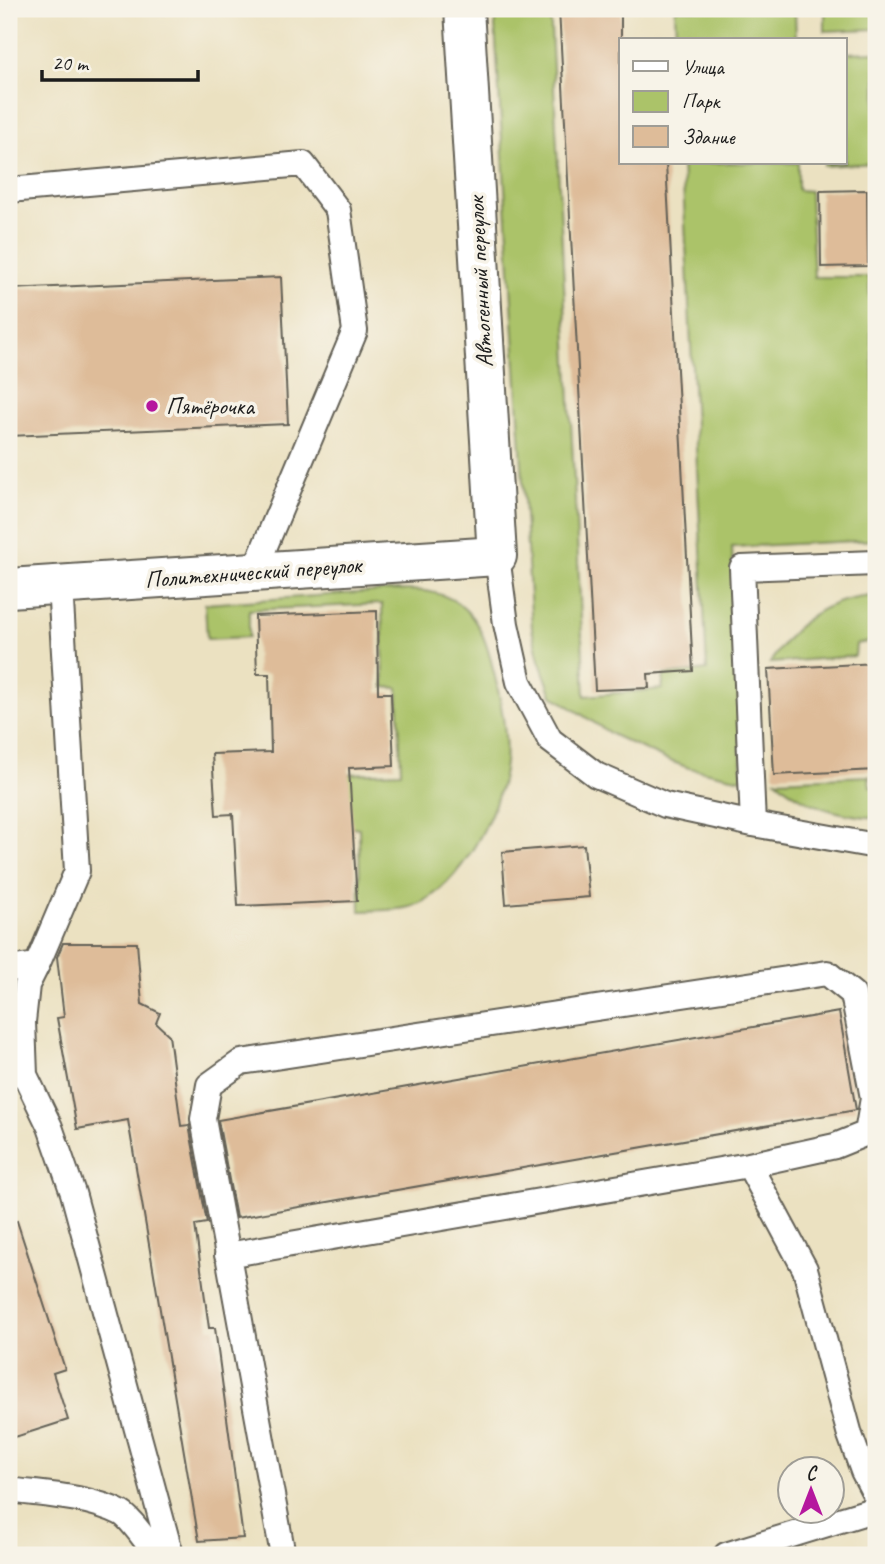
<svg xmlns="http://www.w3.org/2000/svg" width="885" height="1564" font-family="Caveat,sans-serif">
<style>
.green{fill:#abc369;stroke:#647042;stroke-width:2}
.building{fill:#debc99}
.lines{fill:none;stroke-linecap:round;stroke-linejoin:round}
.lane-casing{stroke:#646156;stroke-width:28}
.street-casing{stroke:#646156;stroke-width:42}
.lane{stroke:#fff;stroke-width:24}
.street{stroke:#fff;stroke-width:38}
.poi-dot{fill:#b5179e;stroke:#f7f3e8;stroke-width:2.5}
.labels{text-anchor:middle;stroke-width:7;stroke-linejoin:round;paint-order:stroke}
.street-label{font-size:24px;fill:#1c1c1c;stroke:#f7f3e8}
.poi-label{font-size:24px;fill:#1c1c1c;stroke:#f7f3e8;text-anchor:start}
</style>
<rect width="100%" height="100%" fill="#f7f3e8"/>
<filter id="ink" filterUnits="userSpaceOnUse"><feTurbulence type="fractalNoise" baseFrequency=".0143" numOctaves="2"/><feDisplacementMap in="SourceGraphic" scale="14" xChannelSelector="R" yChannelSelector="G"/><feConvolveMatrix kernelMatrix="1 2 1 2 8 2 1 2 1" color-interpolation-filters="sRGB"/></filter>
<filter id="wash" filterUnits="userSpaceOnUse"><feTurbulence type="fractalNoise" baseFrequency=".00686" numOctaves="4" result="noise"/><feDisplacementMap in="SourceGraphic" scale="28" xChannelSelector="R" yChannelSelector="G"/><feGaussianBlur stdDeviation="1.57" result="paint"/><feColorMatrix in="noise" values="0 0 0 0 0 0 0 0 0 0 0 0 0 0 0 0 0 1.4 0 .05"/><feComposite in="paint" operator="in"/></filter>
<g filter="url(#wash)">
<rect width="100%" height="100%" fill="#ebe1c1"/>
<path class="green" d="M 494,9 L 550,9 L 585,696 L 662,689 L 664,675 L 707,670 L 682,163 L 798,163 L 798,190 L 810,191 L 814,277 L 869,277 L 876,442 L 876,540 L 732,547 L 742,779 L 689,768 L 665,759 L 613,735 L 552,695 L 539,660 L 532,629 Z
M 675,9 L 795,9 L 796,40 L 676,40 Z
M 825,9 L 876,9 L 876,29 L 825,31 Z
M 876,52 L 876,163 L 824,166 L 824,163 L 845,163 L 845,53 Z
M 398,590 C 419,590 440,590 459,604 C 481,621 488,647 494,673 C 501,701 508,734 505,763 C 501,809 460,889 413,906 C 398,911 377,910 360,911 L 359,828 L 346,826 L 345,774 L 401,772 L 398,688 L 384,687 L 382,604 L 249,610 L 249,637 L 207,639 L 205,604 Z
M 874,596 L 876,641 L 856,644 L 855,656 L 770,663 C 796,621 824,599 874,596 Z
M 869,776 L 870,787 L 876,787 L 876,818 C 838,815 806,807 776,780 Z"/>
<g id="blocks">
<path class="building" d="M 559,9 L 621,9 L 621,163 L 666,163 L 693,671 L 648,674 L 649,688 L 595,690 Z
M 867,190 L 868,266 L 821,267 L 820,191 Z
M 281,277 L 288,424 L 9,436 L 9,289 Z
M 377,611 L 378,693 L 391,693 L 394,766 L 349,768 L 357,901 L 238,906 L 233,814 L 216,815 L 212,754 L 271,752 L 269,674 L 257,674 L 255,616 Z
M 876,663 L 876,770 L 774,775 L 768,669 Z
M 584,845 L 589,897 L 506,904 L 502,852 Z
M 63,943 L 137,943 L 142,1004 L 160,1013 L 156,1023 L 169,1035 L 181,1126 L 189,1125 L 207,1223 L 195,1225 L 209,1328 L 215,1328 L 243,1538 L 199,1541 L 128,1120 L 77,1129 L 57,1018 L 64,1017 L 57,957 Z
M 839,1012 L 856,1110 L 236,1218 L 218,1120 Z
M 17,1221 L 65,1369 L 53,1373 L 68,1420 L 9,1439 L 9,1223 Z"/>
</g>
</g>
<g filter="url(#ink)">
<use href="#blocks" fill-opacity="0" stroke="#646156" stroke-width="2"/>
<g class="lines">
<defs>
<path id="lane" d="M 9,190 L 303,164 L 338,210 L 355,331 L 254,572
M 497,556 L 506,624 L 519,682 L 550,740 L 596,775 L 665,805 L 753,824
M 876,563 L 742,568 L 753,824 L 876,846
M 9,969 L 37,965 L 77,871 L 60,585
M 9,1072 L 25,1075 L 50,1127 L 73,1193 L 171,1555
M 25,1075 L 23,1022 L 27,985 L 37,965
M 749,1165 L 805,1269 L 850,1435 L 863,1471 L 876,1496
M 227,1255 L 749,1165 L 835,1146 L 867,1133 L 873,1098 L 853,994 L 827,973 L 241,1062 L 209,1085 L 203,1119 L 283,1555
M 9,1490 C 46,1495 86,1496 121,1513 C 130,1518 150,1545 155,1555
M 726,1555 L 876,1509"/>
<path id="street" d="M 9,588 L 497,556 L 464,9"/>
</defs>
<use href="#lane" class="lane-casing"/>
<use href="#street" class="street-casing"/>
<use href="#lane" class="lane"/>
<use href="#street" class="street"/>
</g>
</g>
<circle class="poi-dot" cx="152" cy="406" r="7"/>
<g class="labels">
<g class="street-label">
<text transform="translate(480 282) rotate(-93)" y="8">Автогенный переулок</text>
<text transform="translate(253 572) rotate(-4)" y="8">Политехнический переулок</text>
</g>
<g class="poi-label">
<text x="166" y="414">Пятёрочка</text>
</g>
</g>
<rect width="885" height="1564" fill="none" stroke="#f7f3e8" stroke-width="35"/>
<rect x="619" y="38" width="228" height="126" fill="#f7f3e8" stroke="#9f9d96" stroke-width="2"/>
<rect x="633" y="61" width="35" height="10" fill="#ffffff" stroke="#9f9d96" stroke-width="2"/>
<text x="682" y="74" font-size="21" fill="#1c1c1c">Улица</text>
<rect x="633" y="91" width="35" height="21" fill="#abc369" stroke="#9f9d96" stroke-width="2"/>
<text x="682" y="108" font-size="21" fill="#1c1c1c">Парк</text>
<rect x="633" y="126" width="35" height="21" fill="#debc99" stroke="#9f9d96" stroke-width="2"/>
<text x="682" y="144" font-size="21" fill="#1c1c1c">Здание</text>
<g transform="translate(811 1490)"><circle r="33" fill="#f7f3e8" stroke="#9f9d96" stroke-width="2"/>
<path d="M0-5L12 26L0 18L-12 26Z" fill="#b5179e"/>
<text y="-10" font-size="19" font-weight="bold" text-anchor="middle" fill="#1c1c1c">С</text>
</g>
<path d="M42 70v10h156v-10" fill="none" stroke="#1c1c1c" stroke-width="3.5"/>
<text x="52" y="70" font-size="21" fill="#1c1c1c" stroke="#f7f3e8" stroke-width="5" paint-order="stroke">20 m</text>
</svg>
